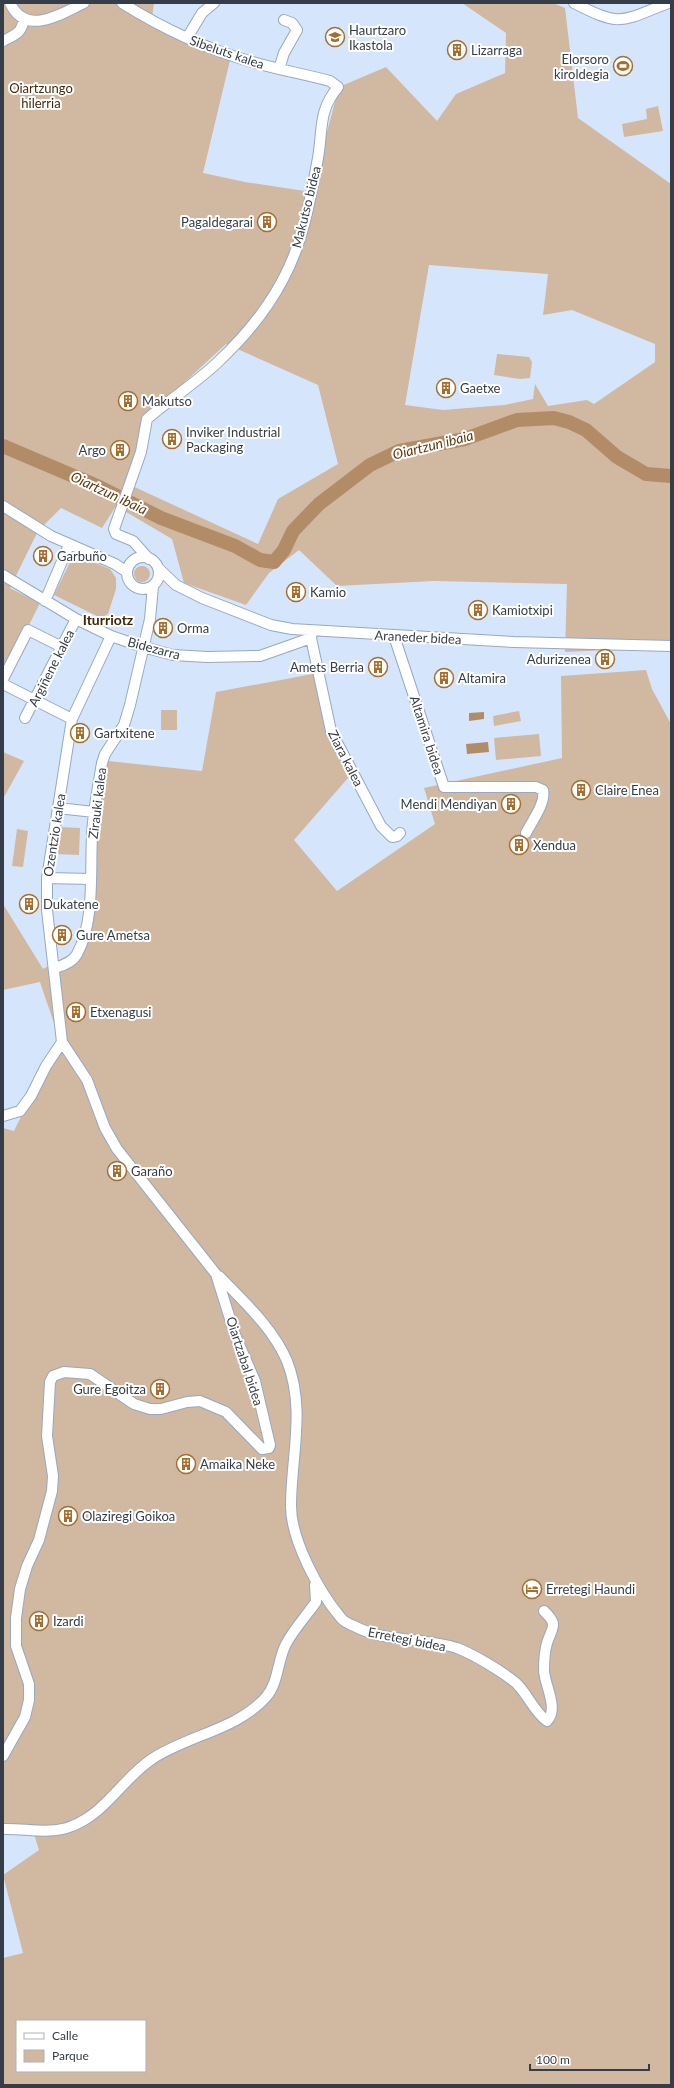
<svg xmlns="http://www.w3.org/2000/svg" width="674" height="2088" font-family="Lato,sans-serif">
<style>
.green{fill:#d1b8a0;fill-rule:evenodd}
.water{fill:#b28c66}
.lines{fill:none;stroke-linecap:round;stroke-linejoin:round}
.river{stroke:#b28c66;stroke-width:14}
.minor-casing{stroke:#95a9c3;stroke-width:12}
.minor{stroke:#fff;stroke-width:10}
.labels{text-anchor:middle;stroke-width:4;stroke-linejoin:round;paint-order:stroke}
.poi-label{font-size:13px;fill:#343d48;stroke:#fff;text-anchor:start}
.street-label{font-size:13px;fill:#343d48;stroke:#fff}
.park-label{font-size:13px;fill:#462b0c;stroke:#fff}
.water-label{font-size:14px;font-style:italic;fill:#603a0a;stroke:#fff}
.neighbourhood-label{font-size:14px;font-weight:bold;fill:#402505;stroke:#fff}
</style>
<rect width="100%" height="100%" fill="#d5e6fc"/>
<path class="green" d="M 3,3 L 154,3 L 152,17 L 232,52 L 203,173 L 245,182 L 311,192 L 339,87 L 386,67 L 437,121 L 456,94 L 505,73 L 506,33 L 462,3 L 553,3 L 565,8 L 578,118 L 671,184 L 671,641 L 631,649 L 565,652 L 567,584 L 433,581 L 337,586 L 299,550 L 269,573 L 246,605 L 184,583 L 172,539 L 116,506 L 102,528 L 61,508 L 38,531 L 10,588 L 40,603 L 3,677 ZM 429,265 L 548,274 L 543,315 L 572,310 L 655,344 L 655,362 L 594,404 L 587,400 L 548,406 L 535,384 L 533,399 L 504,405 L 443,410 L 405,405 ZM 226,344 L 318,385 L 338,464 L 278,499 L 258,544 L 128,484 L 147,417 Z
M 658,106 L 663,131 L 624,137 L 622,124 L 647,119 L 646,109 Z
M 497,354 L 529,357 L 532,362 L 530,378 L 520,379 L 494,375 Z
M 74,554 L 110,569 L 116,578 L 116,589 L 108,614 L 101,618 L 54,595 Z
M134 574a8 8 0 1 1 16 0a8 8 0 1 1-16 0Z
M 646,670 L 652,689 L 671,724 L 671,2085 L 3,2085 L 3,1958 L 23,1953 L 3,1875 L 39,1850 L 32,1828 L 3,1828 L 3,1128 L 14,1131 L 59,1038 L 40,982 L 3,990 L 3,904 L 43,969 L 88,944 L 92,853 L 108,761 L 202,771 L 216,692 L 318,673 L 348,778 L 294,840 L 337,891 L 435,824 L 424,788 L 562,758 L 561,676 ZM 17,2021 L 145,2021 L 145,2071 L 17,2071 Z
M 161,710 L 177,710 L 177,730 L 161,730 Z
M 519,711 L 521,721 L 494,726 L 493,716 Z
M 539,734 L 541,756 L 496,760 L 494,738 Z
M 3,752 L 24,761 L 3,799 Z
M 59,827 L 80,828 L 79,855 L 55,854 Z
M 17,829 L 28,831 L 23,867 L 12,866 Z"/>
<path class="water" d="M 484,712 L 484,719 L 469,721 L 469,713 Z
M 488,742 L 489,752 L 467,754 L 466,744 Z"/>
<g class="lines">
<path class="river" d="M 3,446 L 97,486 L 161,518 L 235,546 L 260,560 L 274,562 L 284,550 L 293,531 L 319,504 L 370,465 L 399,451 L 465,439 L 517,420 L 554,418 L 569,422 L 586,430 L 617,457 L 646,474 L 671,476"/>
<defs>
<path id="minor" d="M 10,3 C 26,37 60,14 84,3
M 122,3 C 162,28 204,48 249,61 C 276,69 303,74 330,81 L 338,87 C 318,111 323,129 318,158 C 313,184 309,210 301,235 C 286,286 256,326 218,362 C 196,383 170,399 147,419 L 141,452 L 114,529 L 116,534 L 133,541 L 149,559
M 574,3 C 621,27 620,22 668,3
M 187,38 L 202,13 L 214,3
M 3,41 C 16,34 21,34 24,19
M 279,69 L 284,53 L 297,30 L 292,23 L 284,20
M 3,506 L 51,536 L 115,564 L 127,572
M127 573a16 16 0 1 1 32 0a16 16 0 1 1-32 0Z
M 158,568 L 176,585 L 202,598 L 271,625 L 292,629 L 514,642 L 671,646
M 3,575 L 76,619 L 111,636 L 143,647 L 173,655 L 207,657 L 260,656 L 311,638 L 312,632
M 45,601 L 69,545
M 394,636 L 444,787 L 536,787 L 543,790 C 546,803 532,821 526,833
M 311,638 L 331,731 L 381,826 L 392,837 L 397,836 L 400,833
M 3,679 L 28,630 L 62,647
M 3,684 L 72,719
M 25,718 L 76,619
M 58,808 L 94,812
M 47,878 L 91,879
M 54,968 C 62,966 73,962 77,954 C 95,922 90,872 92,836 C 93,811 98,787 102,763 L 105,754 L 124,725 L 130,705 L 150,619 L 153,586
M 3,1116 L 20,1111 L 31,1096 L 46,1066 L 62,1042
M 219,1276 C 244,1302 273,1328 287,1361 C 306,1409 291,1457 291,1506 C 291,1540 319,1592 341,1618 C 344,1622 349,1624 354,1626 C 386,1643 423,1637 457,1648 C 473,1654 503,1672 516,1683 C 528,1694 533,1711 547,1721 C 559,1709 545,1686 544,1671 C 544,1661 544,1653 547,1643 C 552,1627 559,1625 544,1611
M 3,1756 L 25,1717 L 29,1700 L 29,1684 L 16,1646 L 16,1618 L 20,1589 L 27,1566 L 39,1540 L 52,1491 L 53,1476 L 47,1436 L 50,1382 L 53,1376 L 64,1372 L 90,1374 L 134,1404 L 150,1409 L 161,1409 L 187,1402 L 200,1401 L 226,1412 L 262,1449 L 269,1448 L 270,1445 L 255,1381 L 235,1335 L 216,1274 L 117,1149 L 105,1128 L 87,1080 L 62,1042 L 47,910 L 47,878 L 72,719 L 111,636
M 3,1829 C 25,1828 51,1835 72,1826 C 106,1813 123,1778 152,1759 C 188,1735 237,1730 266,1697 C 279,1682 277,1661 286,1644 C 294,1629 306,1616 316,1602 L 315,1585"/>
</defs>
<use href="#minor" class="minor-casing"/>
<use href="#minor" class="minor"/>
</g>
<defs>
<symbol id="school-ring" viewBox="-11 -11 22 22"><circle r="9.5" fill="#fff" stroke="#a66d2c" stroke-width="1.5"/><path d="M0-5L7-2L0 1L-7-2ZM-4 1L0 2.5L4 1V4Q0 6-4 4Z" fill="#a66d2c"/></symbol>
<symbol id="building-ring" viewBox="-11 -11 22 22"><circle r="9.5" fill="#fff" stroke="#a66d2c" stroke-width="1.5"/><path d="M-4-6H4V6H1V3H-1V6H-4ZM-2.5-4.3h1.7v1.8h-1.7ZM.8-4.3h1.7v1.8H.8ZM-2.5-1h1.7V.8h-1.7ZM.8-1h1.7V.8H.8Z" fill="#a66d2c"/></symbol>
<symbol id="stadium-ring" viewBox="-11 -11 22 22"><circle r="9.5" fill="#fff" stroke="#a66d2c" stroke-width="1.5"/><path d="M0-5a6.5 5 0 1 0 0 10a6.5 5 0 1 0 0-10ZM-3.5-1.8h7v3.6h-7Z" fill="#a66d2c"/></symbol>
<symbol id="hotel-ring" viewBox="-11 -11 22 22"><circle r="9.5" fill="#fff" stroke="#a66d2c" stroke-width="1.5"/><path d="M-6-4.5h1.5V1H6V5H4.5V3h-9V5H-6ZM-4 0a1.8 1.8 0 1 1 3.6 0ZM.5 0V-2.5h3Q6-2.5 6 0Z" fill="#a66d2c"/></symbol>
</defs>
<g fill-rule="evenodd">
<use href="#school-ring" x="324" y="26" width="22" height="22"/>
<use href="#building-ring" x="446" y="39" width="22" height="22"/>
<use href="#stadium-ring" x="612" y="55" width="22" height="22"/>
<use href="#building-ring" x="256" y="211" width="22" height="22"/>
<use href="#building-ring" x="435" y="377" width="22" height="22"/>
<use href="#building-ring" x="117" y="390" width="22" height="22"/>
<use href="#building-ring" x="161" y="428" width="22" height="22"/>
<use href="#building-ring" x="109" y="439" width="22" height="22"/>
<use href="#building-ring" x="32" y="545" width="22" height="22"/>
<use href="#building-ring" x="285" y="581" width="22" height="22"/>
<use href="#building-ring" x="467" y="599" width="22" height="22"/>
<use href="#building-ring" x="152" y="617" width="22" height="22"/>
<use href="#building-ring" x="594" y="648" width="22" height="22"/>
<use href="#building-ring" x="367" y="656" width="22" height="22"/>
<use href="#building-ring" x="433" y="667" width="22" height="22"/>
<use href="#building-ring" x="69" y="722" width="22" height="22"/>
<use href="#building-ring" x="570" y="779" width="22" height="22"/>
<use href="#building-ring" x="500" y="793" width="22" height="22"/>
<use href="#building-ring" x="508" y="834" width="22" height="22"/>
<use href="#building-ring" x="18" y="893" width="22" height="22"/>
<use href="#building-ring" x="51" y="924" width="22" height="22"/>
<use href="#building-ring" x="65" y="1001" width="22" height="22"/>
<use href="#building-ring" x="106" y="1160" width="22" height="22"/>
<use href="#building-ring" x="149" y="1378" width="22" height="22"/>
<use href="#building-ring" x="175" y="1453" width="22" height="22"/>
<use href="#building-ring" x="57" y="1505" width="22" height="22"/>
<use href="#hotel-ring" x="521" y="1578" width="22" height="22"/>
<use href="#building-ring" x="28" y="1610" width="22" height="22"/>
</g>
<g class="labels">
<g class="poi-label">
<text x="349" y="35">Haurtzaro<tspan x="349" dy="15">Ikastola</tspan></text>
<text x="471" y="55">Lizarraga</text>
<text x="609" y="64" text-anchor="end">Elorsoro<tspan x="609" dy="15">kiroldegia</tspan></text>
<text x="253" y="227" text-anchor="end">Pagaldegarai</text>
<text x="460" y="393">Gaetxe</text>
<text x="142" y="406">Makutso</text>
<text x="186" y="437">Inviker Industrial<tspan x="186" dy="15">Packaging</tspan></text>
<text x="106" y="455" text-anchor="end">Argo</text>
<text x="57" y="561">Garbuño</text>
<text x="310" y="597">Kamio</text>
<text x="492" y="615">Kamiotxipi</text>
<text x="177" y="633">Orma</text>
<text x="591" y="664" text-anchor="end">Adurizenea</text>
<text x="364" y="672" text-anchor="end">Amets Berria</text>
<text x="458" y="683">Altamira</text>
<text x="94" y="738">Gartxitene</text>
<text x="595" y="795">Claire Enea</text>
<text x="497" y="809" text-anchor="end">Mendi Mendiyan</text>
<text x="533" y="850">Xendua</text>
<text x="43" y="909">Dukatene</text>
<text x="76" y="940">Gure Ametsa</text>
<text x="90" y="1017">Etxenagusi</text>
<text x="131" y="1176">Garaño</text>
<text x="146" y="1394" text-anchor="end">Gure Egoitza</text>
<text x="200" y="1469">Amaika Neke</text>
<text x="82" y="1521">Olaziregi Goikoa</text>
<text x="546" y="1594">Erretegi Haundi</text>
<text x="53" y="1626">Izardi</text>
</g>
<g class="street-label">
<text transform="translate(227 52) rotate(19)" y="5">Sibeluts kalea</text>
<text transform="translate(306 207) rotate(-76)" y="5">Makutso bidea</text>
<text transform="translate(418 637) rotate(3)" y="5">Araneder bidea</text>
<text transform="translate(154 648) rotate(15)" y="5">Bidezarra</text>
<text transform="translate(51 668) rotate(-63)" y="5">Argiñene kalea</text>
<text transform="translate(427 735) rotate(72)" y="5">Altamira bidea</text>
<text transform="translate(346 758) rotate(63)" y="5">Ziara kalea</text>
<text transform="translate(97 803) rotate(-83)" y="5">Zirauki kalea</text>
<text transform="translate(54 835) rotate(-81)" y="5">Ozentzio kalea</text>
<text transform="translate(245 1361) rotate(72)" y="5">Oiartzabal bidea</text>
<text transform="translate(407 1639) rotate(11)" y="5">Erretegi bidea</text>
</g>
<g class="park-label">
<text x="41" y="93">Oiartzungo<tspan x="41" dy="15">hilerria</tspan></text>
</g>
<g class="water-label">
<text transform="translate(433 445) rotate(-14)" y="5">Oiartzun ibaia</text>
<text transform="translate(109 493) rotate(25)" y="5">Oiartzun ibaia</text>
</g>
<g class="neighbourhood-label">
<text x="108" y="625">Iturriotz</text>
</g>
</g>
<rect width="674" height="2088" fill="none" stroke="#343d48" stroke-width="8"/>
<rect x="16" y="2020" width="130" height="52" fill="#ffffff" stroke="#aeb1b6"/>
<rect x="24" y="2033" width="20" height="6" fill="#ffffff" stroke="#aeb1b6"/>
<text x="52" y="2040" font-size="12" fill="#343d48">Calle</text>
<rect x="24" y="2050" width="20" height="12" fill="#d1b8a0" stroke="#aeb1b6"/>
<text x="52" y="2060" font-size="12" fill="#343d48">Parque</text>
<path d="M530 2064v6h119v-6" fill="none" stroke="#343d48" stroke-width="2"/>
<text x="536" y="2064" font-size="12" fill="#343d48" stroke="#ffffff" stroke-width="3" paint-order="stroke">100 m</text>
</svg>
